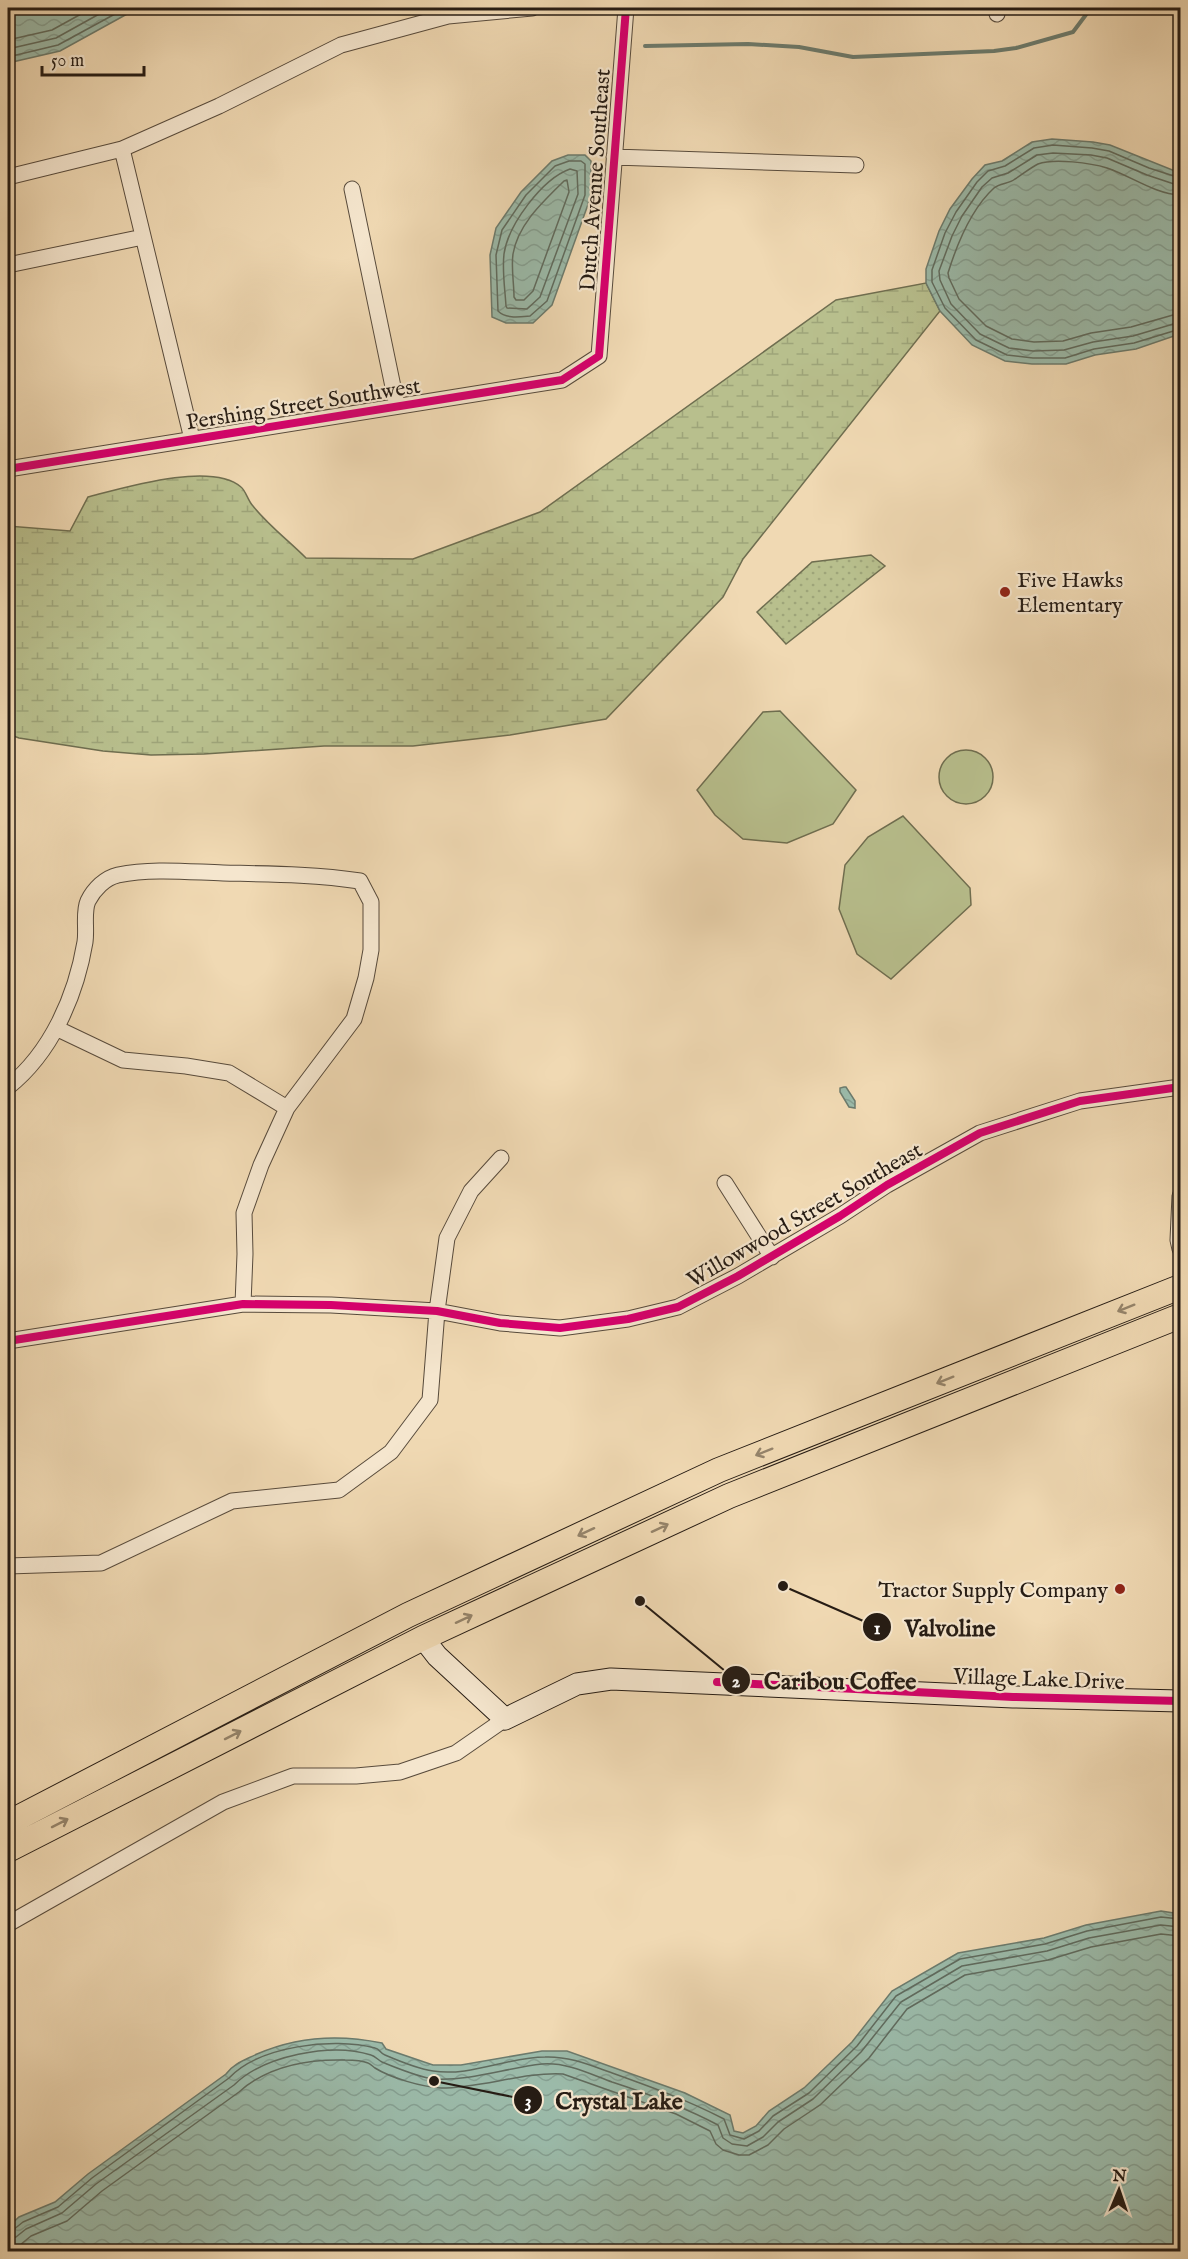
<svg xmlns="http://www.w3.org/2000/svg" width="1188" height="2259" font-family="'IM FELL English',serif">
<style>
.grass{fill:#b8bf8d;stroke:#6f6e50;stroke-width:1.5}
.wetland{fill:url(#wetland-marsh);stroke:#6f6e50;stroke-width:1.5}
.park{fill:url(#park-dots);stroke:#6f6e50;stroke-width:1.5}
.water{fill:url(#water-waves);stroke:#6c7b6d;stroke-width:1.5}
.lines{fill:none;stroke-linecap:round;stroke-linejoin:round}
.shore{stroke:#606b5e;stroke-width:1.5}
.stream{stroke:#6c7b6d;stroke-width:4}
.street-casing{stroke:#584b3c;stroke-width:17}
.secondary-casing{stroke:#261c14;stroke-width:23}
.primary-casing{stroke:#261c14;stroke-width:26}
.street{stroke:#f5e6ce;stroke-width:15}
.secondary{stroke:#f5e6ce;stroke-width:21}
.primary{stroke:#f0d9b3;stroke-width:24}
.cycleway-casing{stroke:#f5e6ce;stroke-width:11}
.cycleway{stroke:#d6006c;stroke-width:8}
.oneway{stroke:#95846b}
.poi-dot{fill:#8f2418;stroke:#f5e6ce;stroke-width:2}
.labels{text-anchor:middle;stroke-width:4.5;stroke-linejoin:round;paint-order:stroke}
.street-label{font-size:22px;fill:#261c14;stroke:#f5e6ce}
.poi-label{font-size:22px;fill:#261c14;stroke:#f5e6ce;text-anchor:start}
.leader{fill:none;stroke:#261c14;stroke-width:2}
.callout-dot{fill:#261c14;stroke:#f5e6ce;stroke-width:2}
.mark-label{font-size:18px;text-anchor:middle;font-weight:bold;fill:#fff}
.callout-label{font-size:24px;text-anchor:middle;font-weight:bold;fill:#261c14;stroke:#f5e6ce;stroke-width:4.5;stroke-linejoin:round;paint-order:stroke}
</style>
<defs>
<pattern id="wetland-marsh" width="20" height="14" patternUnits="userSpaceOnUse" patternTransform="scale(1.5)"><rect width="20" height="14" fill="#b8bf8d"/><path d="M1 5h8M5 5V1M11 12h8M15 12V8" fill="none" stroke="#9ea479"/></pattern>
<pattern id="park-dots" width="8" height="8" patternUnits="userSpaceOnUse" patternTransform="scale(1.5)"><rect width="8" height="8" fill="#b8bf8d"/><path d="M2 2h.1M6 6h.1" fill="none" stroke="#9ea479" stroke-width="1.8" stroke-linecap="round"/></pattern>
<pattern id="water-waves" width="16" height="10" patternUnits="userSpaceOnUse" patternTransform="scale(1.5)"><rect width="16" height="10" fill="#9bbaa9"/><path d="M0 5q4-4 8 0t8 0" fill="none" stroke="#859f91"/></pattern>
</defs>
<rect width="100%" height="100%" fill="#f0d9b3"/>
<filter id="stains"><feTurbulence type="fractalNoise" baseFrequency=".00333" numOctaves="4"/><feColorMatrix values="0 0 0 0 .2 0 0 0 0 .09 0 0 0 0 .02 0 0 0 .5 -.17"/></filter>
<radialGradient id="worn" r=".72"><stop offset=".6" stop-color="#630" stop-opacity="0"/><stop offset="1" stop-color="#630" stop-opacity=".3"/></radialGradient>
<path class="grass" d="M 780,711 L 856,790 L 833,824 L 787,843 L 743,839 L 715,815 L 697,790 L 763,712 Z
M939 777a27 27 0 1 1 54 0a27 27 0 1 1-54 0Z
M 903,816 L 970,888 L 971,905 L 891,979 L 857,954 L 839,909 L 845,865 L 868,837 Z"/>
<path class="wetland" d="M 926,283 L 940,311 L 743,559 L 723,597 L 606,719 L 510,735 L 413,746 L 324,746 L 204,754 L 151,755 L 103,751 L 19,738 L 8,734 L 8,526 L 70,531 L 88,497 C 123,488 211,461 241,487 C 246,491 248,501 253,506 C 268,525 289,541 306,558 L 413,559 L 540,512 L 836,300 Z"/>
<path class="park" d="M 871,555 L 885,566 L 786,644 L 757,612 L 812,562 Z"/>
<path class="water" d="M 8,8 L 138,8 L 60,51 L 8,63 Z
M 1052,139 L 1093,142 L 1110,145 L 1180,173 L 1180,334 L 1136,349 L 1095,355 L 1066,364 L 1032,364 L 1005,361 L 972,345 L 940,311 L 926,283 L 926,269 L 939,231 L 950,209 L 972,179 L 985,165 L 1002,161 L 1032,142 Z
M 568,155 L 585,155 L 591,161 L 591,196 L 552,305 L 533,323 L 506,323 L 492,317 L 490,255 L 496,228 L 521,192 L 552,161 Z
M 844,1087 L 846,1087 L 855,1101 L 855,1108 L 849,1107 L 840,1092 L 840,1088 Z
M 1161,1911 L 1180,1914 L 1180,2251 L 8,2251 L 8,2227 L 19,2217 L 55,2202 L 88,2174 L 226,2074 C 234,2063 245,2060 257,2054 C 298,2036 339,2034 382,2043 L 386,2049 L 433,2065 L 461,2065 L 542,2051 L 567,2051 L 685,2093 L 730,2115 L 734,2131 L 743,2133 L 756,2126 L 769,2111 L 804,2088 L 852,2042 L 892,1991 L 958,1953 L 1044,1938 L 1086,1925 Z"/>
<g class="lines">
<path class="shore" d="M 8,40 L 52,30 L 92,8
M 8,49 L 56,38 L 110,8
M 8,57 L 58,45 L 126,8
M 569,161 L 581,161 L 585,164 L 585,195 L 547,301 L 530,316 C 519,317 506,319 498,311 L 496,255 L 502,230 L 526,195 L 555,166 Z
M 570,169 L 577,171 L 578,194 L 540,297 L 527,309 L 507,308 L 506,306 C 505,289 502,271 504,254 C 508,225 542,179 570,169 Z
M 1180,178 L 1149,168 L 1109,151 L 1092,148 L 1053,145 L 1034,148 L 1005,166 L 988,171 L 977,182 L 956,212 L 945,233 L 932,270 L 932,282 L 945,308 L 976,340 L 1007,355 L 1033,358 L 1065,358 L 1094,349 L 1134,343 L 1180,329
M 567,180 L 569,192 L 533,291 L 524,300 L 516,300 L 514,297 C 514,283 511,268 513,254 C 518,224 543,202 564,181 Z
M 1180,186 L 1147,175 L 1107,158 L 1091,155 L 1053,153 L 1037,155 L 1008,173 L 992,178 L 982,187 L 962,216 L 952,236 L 939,271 L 940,280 L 951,304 L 980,334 L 1009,348 L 1033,351 L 1064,350 L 1093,342 L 1133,336 L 1180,322
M 1180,195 C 1155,194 1131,176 1107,168 C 1091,163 1054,158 1038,164 C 1030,168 1023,174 1015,179 C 1009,184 1000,183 994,188 C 971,209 957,244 948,273 L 949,278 L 959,299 L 986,326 L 1012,339 L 1034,342 L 1063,341 L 1091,333 L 1131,327 L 1180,313
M 8,2231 L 13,2230 L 23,2222 L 58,2207 L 92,2178 L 229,2078 C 259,2046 333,2037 375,2048 C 380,2049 380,2053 385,2055 C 399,2061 418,2069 433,2071 C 470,2077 508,2057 545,2057 C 570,2056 592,2066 615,2074 C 654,2088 687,2100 724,2119 L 730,2135 L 744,2139 L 759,2131 L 773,2116 L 809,2093 L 857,2046 L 896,1996 L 960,1959 L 1045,1944 L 1087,1931 L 1161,1917 L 1180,1919
M 8,2239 L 16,2237 L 26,2229 L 62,2213 L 96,2184 L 234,2085 C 263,2056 331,2042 371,2055 C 375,2056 378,2060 382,2062 C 397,2068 418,2077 434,2079 C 471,2081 506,2068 542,2064 C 567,2062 590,2074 612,2082 C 649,2094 684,2107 718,2125 L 723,2138 L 732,2144 L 747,2146 L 763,2137 L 778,2122 L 813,2099 L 861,2052 L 901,2002 L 962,1966 L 1047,1951 L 1089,1938 L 1161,1925 L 1180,1927
M 8,2248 L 20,2245 L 31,2236 L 67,2221 L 102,2191 L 239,2092 C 268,2066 308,2059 345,2060 C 352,2060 361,2060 368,2063 C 371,2064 373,2067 375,2068 C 391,2078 422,2087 441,2088 C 482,2088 522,2072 563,2074 L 676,2114 L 710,2131 L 716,2144 L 723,2150 L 739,2155 L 749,2155 L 768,2145 L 784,2129 L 820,2105 L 869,2058 L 907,2009 L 965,1975 L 1048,1960 L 1091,1947 L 1161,1934 L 1180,1936"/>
<path class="stream" d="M 645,46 L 748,44 L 799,47 L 853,57 L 994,51 L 1016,48 L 1073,32 L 1091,8"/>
<defs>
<path id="street" d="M 996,8 L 997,14
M 122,149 L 192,439
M 614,157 L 856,165
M 8,177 L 122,149 L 219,106 L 341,45 L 448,16 L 532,8
M 352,189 L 397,406
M 8,265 L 143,237
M 8,469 L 562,380 L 599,356 L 626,8
M 58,1029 L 123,1060 L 186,1066 L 229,1073 L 287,1108
M 8,1087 C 51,1053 76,996 85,942 C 87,929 83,912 88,901 C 94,889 105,878 118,875 C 152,868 189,872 223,873 C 269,874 315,874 360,881 L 371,902 L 371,950 L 366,978 L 354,1019 L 287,1108 L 261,1165 L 244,1213 L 245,1254 L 243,1304
M 725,1183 L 772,1257
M 1180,1196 L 1178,1240 L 1180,1249
M 8,1341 L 243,1304 L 331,1305 L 437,1311 L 500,1323 L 560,1328 L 628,1319 L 678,1307 L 738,1276 L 840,1216 L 887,1185 L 980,1133 L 1080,1101 L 1180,1087
M 8,1566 L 101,1563 L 232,1501 L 339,1490 L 391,1452 L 430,1400 L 437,1311 L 447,1238 L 471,1191 L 501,1158
M 8,1924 L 223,1802 L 293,1776 L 356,1776 L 400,1772 L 456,1753 L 505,1719"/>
<path id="secondary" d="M 423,1638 L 437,1656 L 505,1719 L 577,1684 L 611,1679 L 1013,1697 L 1180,1701"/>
<path id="primary" d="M 8,1823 L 408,1615 L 719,1470 L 1180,1287
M 8,1850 L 423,1638 L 729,1496 L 1180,1316"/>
</defs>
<use href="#street" class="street-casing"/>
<use href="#secondary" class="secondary-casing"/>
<use href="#primary" class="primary-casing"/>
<use href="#street" class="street"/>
<use href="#secondary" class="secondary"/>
<use href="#primary" class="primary"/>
<defs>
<path id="cycleway" d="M 8,469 L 562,380 L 599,356 L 626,8
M 8,1341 L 243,1304 L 331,1305 L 437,1311 L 500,1323 L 560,1328 L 628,1319 L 678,1307 L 738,1276 L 840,1216 L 887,1185 L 980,1133 L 1080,1101 L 1180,1087
M 717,1682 L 1013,1697 L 1180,1701"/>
</defs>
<use href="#cycleway" class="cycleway-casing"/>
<use href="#cycleway" class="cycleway"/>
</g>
<defs><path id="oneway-shaft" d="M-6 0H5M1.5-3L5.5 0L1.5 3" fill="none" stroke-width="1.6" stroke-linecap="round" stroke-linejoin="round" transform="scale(1.5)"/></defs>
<g class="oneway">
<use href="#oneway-shaft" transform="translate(1126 1308) rotate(158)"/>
<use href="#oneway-shaft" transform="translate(945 1380) rotate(158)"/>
<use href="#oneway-shaft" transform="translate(764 1452) rotate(158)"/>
<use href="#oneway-shaft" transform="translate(660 1528) rotate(-25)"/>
<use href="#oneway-shaft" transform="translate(586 1532) rotate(155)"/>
<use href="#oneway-shaft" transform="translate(464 1619) rotate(-25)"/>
<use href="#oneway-shaft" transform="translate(233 1735) rotate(-27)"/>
<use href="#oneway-shaft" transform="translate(60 1823) rotate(-27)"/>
</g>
<g class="poi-dot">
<circle cx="1005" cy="592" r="6"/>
<circle cx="1120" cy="1589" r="6"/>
</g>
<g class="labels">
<g class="street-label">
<text transform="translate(594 180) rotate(-86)" y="8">Dutch Avenue Southeast</text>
<text transform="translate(303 403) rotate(-9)" y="8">Pershing Street Southwest</text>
<text transform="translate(804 1214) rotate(-30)" y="8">Willowwood Street Southeast</text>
<text transform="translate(1039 1678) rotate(2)" y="8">Village Lake Drive</text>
</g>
<g class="poi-label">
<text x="1017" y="587">Five Hawks<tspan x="1017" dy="25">Elementary</tspan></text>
<text x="1108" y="1597" text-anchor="end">Tractor Supply Company</text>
</g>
</g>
<path class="leader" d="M783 1586L877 1627M640 1601L736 1680M434 2081L528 2100"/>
<g class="callout-dot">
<circle cx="783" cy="1586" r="6"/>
<circle cx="640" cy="1601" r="6"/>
<circle cx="434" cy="2081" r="6"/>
<circle cx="877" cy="1627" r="15"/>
<circle cx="736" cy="1680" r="15"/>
<circle cx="528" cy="2100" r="15"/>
</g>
<g class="mark-label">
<text x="877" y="1634">1</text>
<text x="736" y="1687">2</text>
<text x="528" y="2107">3</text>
</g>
<g class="callout-label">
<text x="950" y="1636">Valvoline</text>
<text x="840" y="1689">Caribou Coffee</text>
<text x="619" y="2109">Crystal Lake</text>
</g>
<rect width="1188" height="2259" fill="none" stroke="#f0d9b3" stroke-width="30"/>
<rect x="9" y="9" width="1170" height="2241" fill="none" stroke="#261c14" stroke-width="3"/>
<rect x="15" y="15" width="1158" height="2229" fill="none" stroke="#261c14" stroke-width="1.5"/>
<g transform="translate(1119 2190) rotate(2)" stroke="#f5e6ce" stroke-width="4.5" paint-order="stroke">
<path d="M0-4.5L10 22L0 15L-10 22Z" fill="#261c14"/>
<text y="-9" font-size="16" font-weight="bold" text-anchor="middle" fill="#261c14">N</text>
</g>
<path d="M42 66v9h102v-9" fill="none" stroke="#261c14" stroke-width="3"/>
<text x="51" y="66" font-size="18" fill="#261c14" stroke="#f5e6ce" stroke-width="4.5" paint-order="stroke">50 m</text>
<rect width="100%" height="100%" filter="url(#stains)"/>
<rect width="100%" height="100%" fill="url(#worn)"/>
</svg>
